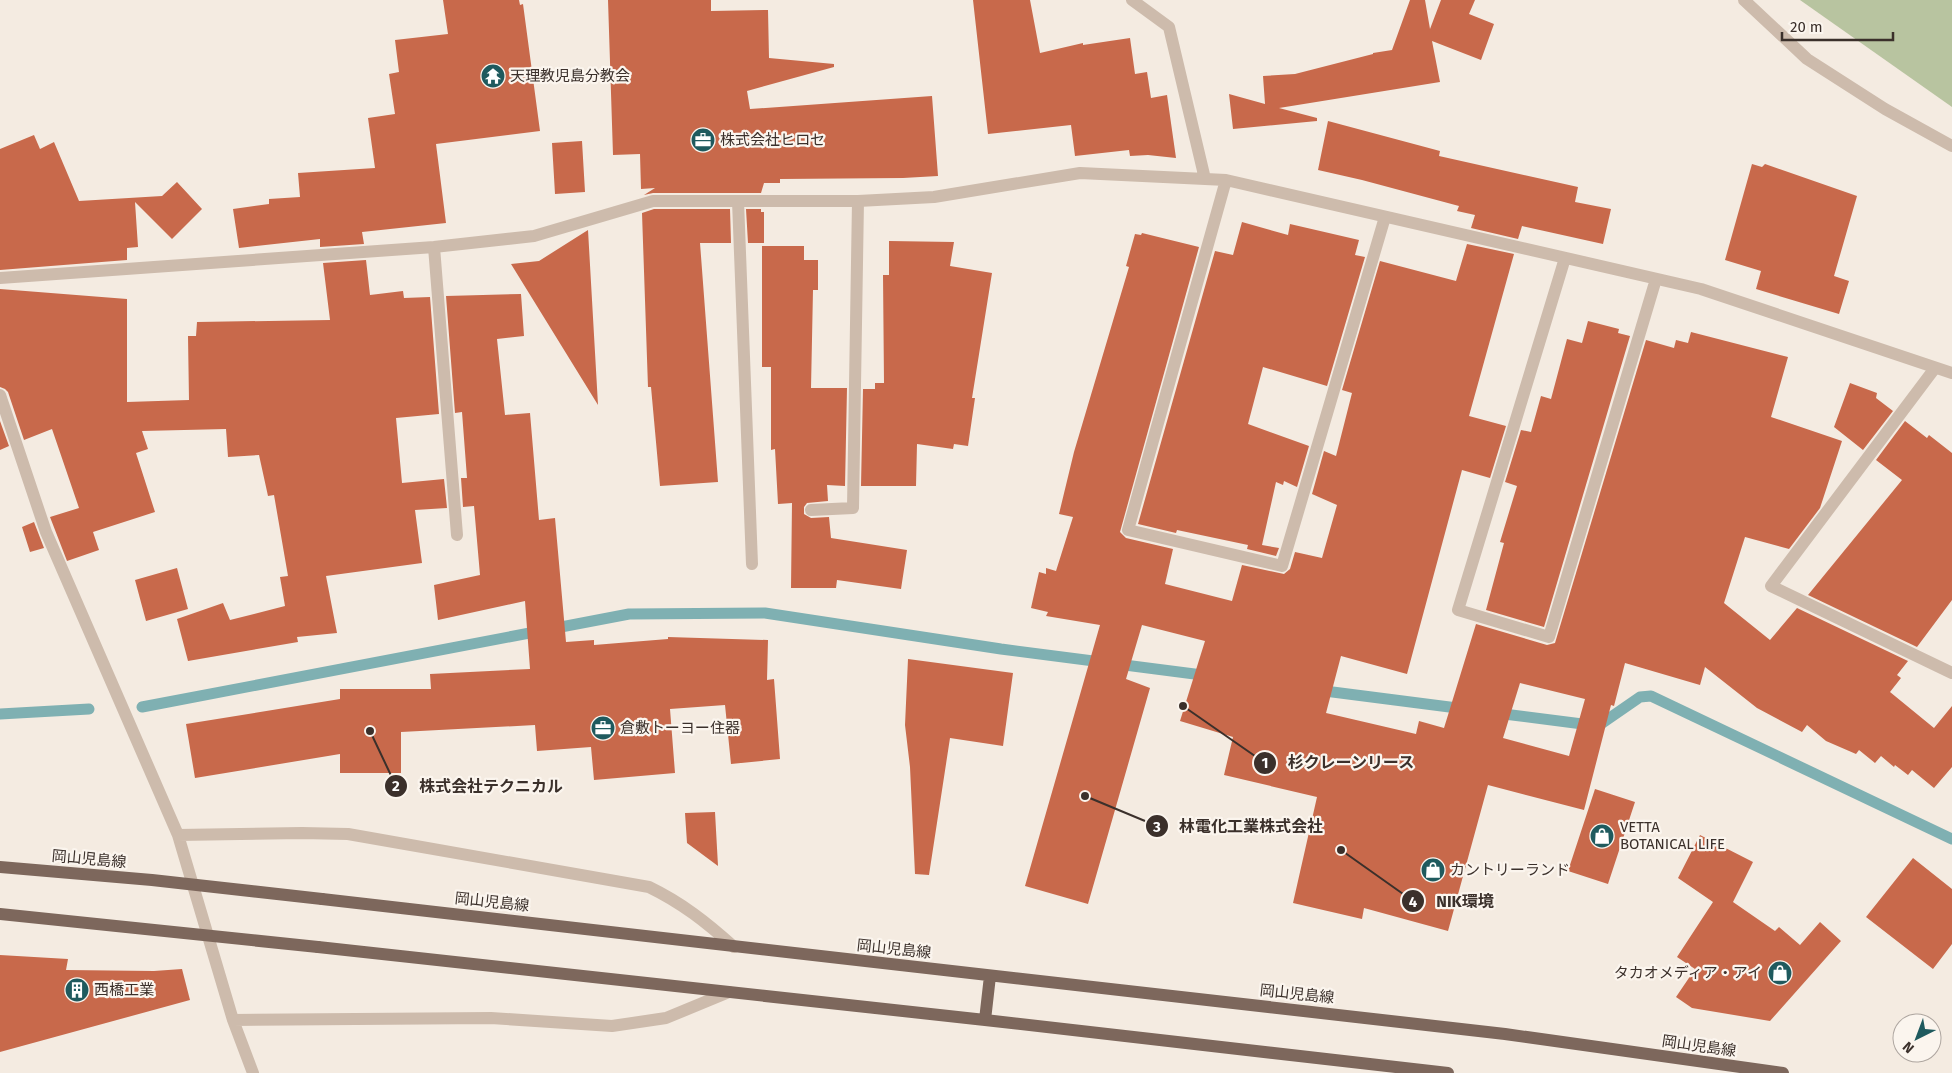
<svg xmlns="http://www.w3.org/2000/svg" width="1952" height="1073" font-family="'Fira Sans','Noto Sans JP',sans-serif">
<style>
.green{fill:#b8c4a0}
.lines{fill:none;stroke-linecap:round;stroke-linejoin:round}
.stream{stroke:#7fb0b2;stroke-width:11}
.building{fill:#c8694b;fill-rule:evenodd}
.minor{stroke:#cdbbac;stroke-width:12}
.tertiary{stroke:#cdbbac;stroke-width:12}
.primary{stroke:#7d675c;stroke-width:12}
.primary-bridge{stroke:#7d675c;stroke-width:12}
.labels{text-anchor:middle;stroke-width:4.5;stroke-linejoin:round;paint-order:stroke}
.poi-label{font-size:15px;fill:#3b302b;stroke:#fbf5ee;text-anchor:start}
.street-label{font-size:15px;fill:#3b302b;stroke:#fbf5ee}
.leader{fill:none;stroke:#3b302b;stroke-width:2}
.callout-dot{fill:#3b302b;stroke:#fbf5ee;stroke-width:2}
.mark-label{font-size:15px;text-anchor:middle;font-weight:bold;fill:#fff}
.callout-label{font-size:16px;text-anchor:middle;font-weight:bold;fill:#3b302b;stroke:#fbf5ee;stroke-width:4.5;stroke-linejoin:round;paint-order:stroke}
</style>
<rect width="100%" height="100%" fill="#f4ebe1"/>
<path class="green" d="M 1800,0 L 1952,0 L 1952,107 Z"/>
<g class="lines">
<path class="stream" d="M 1317,690 L 1465,709
M 142,707 L 629,614 L 765,613 L 1001,649 L 1210,676
M 1496,713 L 1598,726 L 1640,697 L 1651,696 L 1952,839
M 0,714 L 89,709"/>
</g>
<path class="building" d="M 443,0 L 519,0 L 520,5 L 523,4 L 540,131 L 436,144 L 446,223 L 362,232 L 364,244 L 320,247 L 320,239 L 239,248 L 233,209 L 269,204 L 269,199 L 300,197 L 298,173 L 375,168 L 368,118 L 395,114 L 389,74 L 399,72 L 395,40 L 448,34 Z
M 608,0 L 711,0 L 711,11 L 768,10 L 769,58 L 834,64 L 834,67 L 747,91 L 750,109 L 932,96 L 938,176 L 903,178 L 780,179 L 780,183 L 764,183 L 761,193 L 653,193 L 644,195 L 655,188 L 641,189 L 640,154 L 613,155 Z
M 973,0 L 1030,0 L 1040,53 L 1083,43 L 1083,45 L 1130,38 L 1135,74 L 1147,72 L 1151,98 L 1167,95 L 1176,158 L 1148,155 L 1130,156 L 1129,150 L 1075,156 L 1071,125 L 988,134 Z
M 1410,0 L 1425,0 L 1430,29 L 1441,0 L 1475,0 L 1469,14 L 1494,24 L 1481,60 L 1432,41 L 1440,82 L 1279,108 L 1317,118 L 1317,121 L 1233,129 L 1229,94 L 1265,104 L 1263,76 L 1295,74 L 1373,54 L 1373,53 L 1392,50 Z
M 1328,121 L 1440,151 L 1439,156 L 1578,187 L 1575,202 L 1611,209 L 1603,244 L 1522,226 L 1518,239 L 1471,228 L 1475,215 L 1457,211 L 1459,206 L 1362,180 L 1318,170 Z
M 34,135 L 40,149 L 54,142 L 79,201 L 162,196 L 177,182 L 202,209 L 172,239 L 135,202 L 138,247 L 127,248 L 127,260 L 0,270 L 0,149 Z
M 582,141 L 585,192 L 555,194 L 552,143 Z
M 1752,164 L 1762,167 L 1765,164 L 1857,196 L 1834,276 L 1849,281 L 1839,314 L 1756,289 L 1761,271 L 1725,260 Z
M 654,209 L 730,209 L 731,243 L 700,243 L 718,482 L 660,486 L 651,387 L 648,387 L 642,213 Z
M 746,209 L 761,209 L 761,212 L 764,212 L 764,243 L 748,243 Z
M 1242,222 L 1288,235 L 1290,224 L 1359,240 L 1355,255 L 1365,257 L 1327,386 L 1263,367 L 1248,424 L 1309,446 L 1297,487 L 1284,481 L 1283,485 L 1276,482 L 1262,545 L 1279,548 L 1276,556 L 1247,549 L 1248,545 L 1177,530 L 1176,533 L 1138,524 L 1215,251 L 1233,255 Z
M 588,230 L 598,405 L 511,264 L 539,261 Z
M 1142,233 L 1199,247 L 1120,532 L 1126,538 L 1173,549 L 1165,584 L 1232,601 L 1242,565 L 1284,574 L 1290,569 L 1295,552 L 1322,558 L 1337,505 L 1312,494 L 1324,451 L 1336,456 L 1352,393 L 1342,390 L 1380,261 L 1456,281 L 1467,244 L 1514,254 L 1469,416 L 1506,426 L 1490,478 L 1462,470 L 1407,674 L 1341,656 L 1326,713 L 1416,734 L 1419,721 L 1444,728 L 1476,624 L 1547,645 L 1555,643 L 1646,340 L 1674,348 L 1676,340 L 1688,343 L 1691,332 L 1788,357 L 1771,417 L 1842,441 L 1820,508 L 1789,549 L 1745,537 L 1724,603 L 1770,640 L 1797,608 L 1908,661 L 1897,675 L 1901,678 L 1890,692 L 1934,728 L 1952,706 L 1952,767 L 1934,788 L 1912,770 L 1908,775 L 1895,765 L 1894,767 L 1881,756 L 1875,763 L 1859,750 L 1856,754 L 1826,741 L 1807,725 L 1802,732 L 1757,708 L 1705,667 L 1700,685 L 1625,663 L 1614,706 L 1611,705 L 1584,810 L 1488,785 L 1448,931 L 1364,908 L 1362,919 L 1293,903 L 1317,797 L 1224,775 L 1233,737 L 1180,721 L 1205,641 L 1142,625 L 1126,679 L 1150,688 L 1088,904 L 1025,886 L 1100,625 L 1046,616 L 1048,612 L 1031,608 L 1039,572 L 1046,574 L 1046,568 L 1056,571 L 1073,517 L 1059,514 L 1074,452 L 1129,267 L 1126,266 L 1135,234 L 1141,235 ZM 1520,683 L 1585,699 L 1569,756 L 1503,738 Z
M 889,241 L 954,242 L 950,266 L 992,273 L 972,398 L 975,398 L 968,446 L 954,444 L 953,449 L 917,444 L 916,486 L 861,486 L 863,389 L 875,389 L 875,383 L 884,383 L 883,275 L 889,275 Z
M 762,246 L 804,246 L 804,260 L 818,260 L 818,290 L 813,290 L 811,388 L 847,388 L 845,486 L 827,485 L 828,501 L 807,503 L 804,507 L 804,514 L 811,518 L 829,517 L 831,538 L 907,550 L 901,589 L 837,580 L 836,588 L 791,588 L 792,503 L 778,504 L 775,449 L 771,450 L 771,367 L 762,367 Z
M 366,260 L 370,295 L 403,291 L 404,298 L 430,297 L 439,414 L 396,418 L 402,483 L 444,479 L 447,508 L 415,510 L 422,563 L 326,576 L 337,633 L 297,637 L 298,642 L 188,661 L 177,619 L 223,603 L 230,620 L 285,606 L 280,577 L 288,576 L 274,495 L 268,496 L 259,455 L 228,457 L 226,429 L 142,431 L 148,449 L 136,453 L 155,512 L 93,532 L 99,550 L 67,561 L 50,517 L 79,508 L 52,429 L 24,440 L 8,392 L 5,389 L 0,387 L 0,289 L 127,299 L 127,402 L 189,400 L 188,336 L 196,336 L 197,322 L 330,320 L 323,263 Z
M 521,294 L 524,336 L 497,339 L 505,415 L 530,413 L 539,520 L 555,518 L 566,642 L 594,640 L 594,645 L 668,639 L 668,637 L 768,640 L 767,680 L 774,679 L 780,759 L 731,764 L 725,705 L 670,709 L 675,773 L 594,780 L 591,747 L 537,751 L 535,725 L 401,732 L 401,773 L 340,773 L 340,754 L 195,778 L 186,724 L 340,699 L 340,689 L 431,689 L 430,674 L 530,669 L 525,601 L 438,620 L 434,585 L 480,575 L 474,506 L 463,507 L 461,478 L 467,478 L 462,412 L 455,413 L 446,296 Z
M 1588,321 L 1619,329 L 1618,333 L 1630,336 L 1544,627 L 1486,610 L 1504,543 L 1500,542 L 1517,486 L 1505,482 L 1521,430 L 1531,432 L 1541,396 L 1551,399 L 1567,339 L 1582,343 Z
M 1850,383 L 1877,393 L 1876,398 L 1893,411 L 1863,450 L 1834,427 Z
M 0,421 L 9,446 L 0,450 Z
M 1905,421 L 1927,438 L 1929,435 L 1952,453 L 1952,600 L 1917,647 L 1808,595 L 1902,480 L 1876,460 Z
M 34,522 L 44,548 L 30,552 L 22,527 Z
M 177,568 L 188,609 L 146,621 L 135,580 Z
M 908,659 L 1013,673 L 1003,746 L 950,738 L 929,875 L 915,874 L 910,767 L 905,725 Z
M 1595,789 L 1635,802 L 1608,884 L 1568,871 Z
M 715,812 L 718,866 L 687,843 L 685,813 Z
M 1700,835 L 1753,862 L 1733,902 L 1775,931 L 1779,927 L 1800,945 L 1820,922 L 1841,941 L 1770,1021 L 1692,1008 L 1676,997 L 1695,969 L 1677,957 L 1713,902 L 1678,878 Z
M 1913,858 L 1952,889 L 1952,944 L 1933,969 L 1866,917 Z
M 0,955 L 68,959 L 66,970 L 154,971 L 182,969 L 190,1000 L 0,1052 Z"/>
<g class="lines">
<path class="minor" d="M 1132,0 L 1169,27 L 1205,179
M 1226,180 L 1128,530 L 1282,566 L 1385,217
M 738,201 L 752,564
M 434,247 L 457,535
M 1565,258 L 1458,610 L 1549,637 L 1656,279
M 0,278 L 434,247 L 534,236 L 653,201 L 858,201 L 934,197 L 1080,173 L 1226,180 L 1701,289 L 1952,373
M 1935,368 L 1771,586 L 1952,673
M 0,395 L 46,532 L 178,835 L 233,1020 L 253,1073
M 811,510 L 853,508 L 858,201
M 178,835 L 302,833 L 348,834 L 649,887 C 682,903 706,922 734,947
M 233,1020 L 491,1018 L 612,1026 L 666,1018 L 729,992"/>
<path class="tertiary" d="M 1744,0 L 1807,59 L 1885,109 L 1952,146"/>
<path class="primary" d="M 322,899 L 1505,1034 L 1783,1073
M 318,947 L 985,1020 L 1448,1073
M 985,1020 L 990,976"/>
<path class="primary-bridge" d="M 0,867 L 152,880 L 322,899
M 0,914 L 318,947"/>
</g>
<defs>
<symbol id="temple-disc" viewBox="-11 -11 22 22"><circle r="9.5" fill="#1f5a5e" stroke="#fbf5ee"/><path d="M0-6L5-2H3V0L6.5 2.5H4V6H1.5V3h-3V6H-4V2.5H-6.5L-3 0V-2H-5Z" fill="#fff"/></symbol>
<symbol id="office-disc" viewBox="-11 -11 22 22"><circle r="9.5" fill="#1f5a5e" stroke="#fbf5ee"/><path d="M-6-3h4V-5.5h4V-3h4V5H-6ZM-1-4.5V-3h2v-1.5ZM-6 0V1H6V0Z" fill="#fff"/></symbol>
<symbol id="shop-disc" viewBox="-11 -11 22 22"><circle r="9.5" fill="#1f5a5e" stroke="#fbf5ee"/><path d="M-5-2.5h2.3a2.7 3.5 0 0 1 5.4 0H5L5.5 6h-11ZM-1.5-2.5h3a1.5 2.3 0 0 0-3 0Z" fill="#fff"/></symbol>
<symbol id="building-disc" viewBox="-11 -11 22 22"><circle r="9.5" fill="#1f5a5e" stroke="#fbf5ee"/><path d="M-4-6H4V6H1V3H-1V6H-4ZM-2.5-4.3h1.7v1.8h-1.7ZM.8-4.3h1.7v1.8H.8ZM-2.5-1h1.7V.8h-1.7ZM.8-1h1.7V.8H.8Z" fill="#fff"/></symbol>
</defs>
<g fill-rule="evenodd">
<use href="#temple-disc" x="479" y="62" width="28" height="28"/>
<use href="#office-disc" x="689" y="126" width="28" height="28"/>
<use href="#office-disc" x="589" y="714" width="28" height="28"/>
<use href="#shop-disc" x="1588" y="822" width="28" height="28"/>
<use href="#shop-disc" x="1419" y="856" width="28" height="28"/>
<use href="#shop-disc" x="1766" y="959" width="28" height="28"/>
<use href="#building-disc" x="63" y="976" width="28" height="28"/>
</g>
<g class="labels">
<g class="poi-label">
<text x="510" y="81">天理教児島分教会</text>
<text x="720" y="145">株式会社ヒロセ</text>
<text x="620" y="733">倉敷トーヨー住器</text>
<text x="1620" y="832">VETTA<tspan x="1620" dy="17">BOTANICAL LIFE</tspan></text>
<text x="1450" y="875">カントリーランド</text>
<text x="1762" y="978" text-anchor="end">タカオメディア・アイ</text>
<text x="94" y="995">西橋工業</text>
</g>
<g class="street-label">
<text transform="translate(89 859) rotate(5)" y="5">岡山児島線</text>
<text transform="translate(492 902) rotate(6)" y="5">岡山児島線</text>
<text transform="translate(894 949) rotate(6)" y="5">岡山児島線</text>
<text transform="translate(1297 994) rotate(6)" y="5">岡山児島線</text>
<text transform="translate(1699 1046) rotate(8)" y="5">岡山児島線</text>
</g>
</g>
<path class="leader" d="M1183 706L1265 763M370 731L396 786M1085 796L1157 826M1341 850L1413 901"/>
<g class="callout-dot">
<circle cx="1183" cy="706" r="5"/>
<circle cx="370" cy="731" r="5"/>
<circle cx="1085" cy="796" r="5"/>
<circle cx="1341" cy="850" r="5"/>
<circle cx="1265" cy="763" r="12"/>
<circle cx="396" cy="786" r="12"/>
<circle cx="1157" cy="826" r="12"/>
<circle cx="1413" cy="901" r="12"/>
</g>
<g class="mark-label">
<text x="1265" y="768">1</text>
<text x="396" y="791">2</text>
<text x="1157" y="832">3</text>
<text x="1413" y="907">4</text>
</g>
<g class="callout-label">
<text x="1351" y="768">杉クレーンリース</text>
<text x="491" y="792">株式会社テクニカル</text>
<text x="1251" y="832">林電化工業株式会社</text>
<text x="1465" y="907">NIK環境</text>
</g>
<g transform="translate(1917 1038) rotate(222)"><circle r="24" fill="#fbf5ee" stroke="#aea6a0"/>
<path d="M0-4L9 19L0 12L-9 19Z" fill="#1f5a5e"/>
<text y="-8" font-size="14" font-weight="bold" text-anchor="middle" fill="#3b302b">N</text>
</g>
<path d="M1782 32v8h111v-8" fill="none" stroke="#3b302b" stroke-width="2.5"/>
<text x="1790" y="32" font-size="15" fill="#3b302b" stroke="#fbf5ee" stroke-width="4" paint-order="stroke">20 m</text>
</svg>
